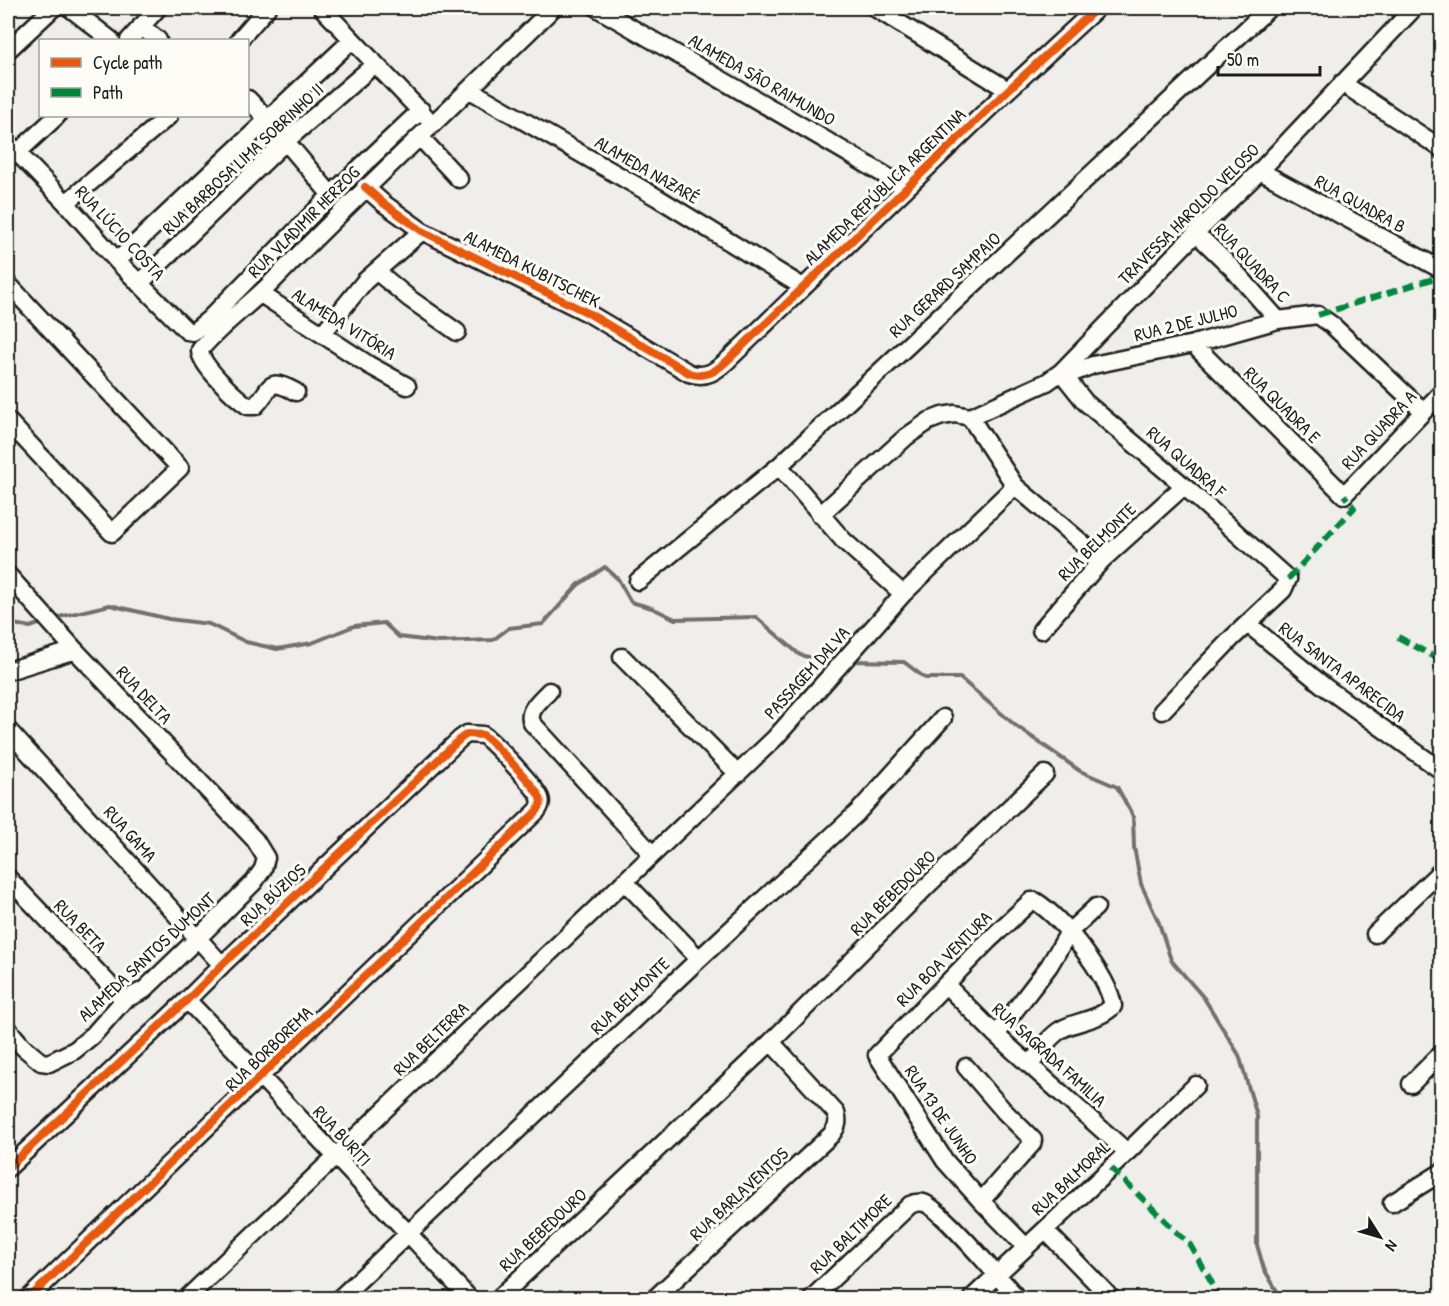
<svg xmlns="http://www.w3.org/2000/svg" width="1449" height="1306" font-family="'Patrick Hand',sans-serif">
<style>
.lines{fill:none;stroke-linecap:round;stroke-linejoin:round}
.stream{stroke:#706f6d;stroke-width:4}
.minor-casing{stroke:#1c1c1c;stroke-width:21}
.minor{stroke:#fdfcf7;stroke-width:16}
.quiet{stroke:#00873e;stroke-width:6;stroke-dasharray:12 6;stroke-linecap:butt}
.cycleway-casing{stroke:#fdfcf7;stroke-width:11}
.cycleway{stroke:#e8590c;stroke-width:8}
.labels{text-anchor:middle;stroke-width:6;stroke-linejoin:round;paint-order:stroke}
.street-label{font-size:18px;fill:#1c1c1c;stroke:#fdfcf7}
</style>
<rect width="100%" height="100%" fill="#f0eeea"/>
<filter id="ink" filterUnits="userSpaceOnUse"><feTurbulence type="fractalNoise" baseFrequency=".0167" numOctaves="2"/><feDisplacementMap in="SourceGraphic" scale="12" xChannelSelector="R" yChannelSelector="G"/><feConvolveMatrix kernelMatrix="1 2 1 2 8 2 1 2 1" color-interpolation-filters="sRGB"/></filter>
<g filter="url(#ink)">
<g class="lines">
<path class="stream" d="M 55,618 L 110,605 L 169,619 L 209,624 L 246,642 L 277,649 L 312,643 L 354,626 L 384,623 L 399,637 L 439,642 L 493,640 L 509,628 L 543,624 L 578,585 L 605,567 L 618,579 L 631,602 L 652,608 L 675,619 L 756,617 L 800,655 L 821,660 L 837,661
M 8,623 L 30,627 L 45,622
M 850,661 L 904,662 L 925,678 L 960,678 L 1016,726 L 1080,771 L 1117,787 L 1133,816 L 1134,847 L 1141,884 L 1159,923 L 1171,960 L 1204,998 L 1239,1055 L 1257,1116 L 1257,1245 L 1264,1269 L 1277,1291 L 1277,1298"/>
<defs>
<path id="minor" d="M 70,8 L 111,40
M 322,8 L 426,117
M 597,8 C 700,68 804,126 906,188
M 875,8 L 1008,90
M 141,26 L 158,40
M 129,40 L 158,8
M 239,40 L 267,8
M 8,50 L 53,8
M 1342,83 L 1442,149
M 470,90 L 658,198 L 803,287
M 248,99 L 267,119 L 331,195
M 420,137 L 459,179
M 8,143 L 66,203 L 117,261 L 187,331 L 193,332 L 208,320 L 331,195 L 421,110
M 17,153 L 57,116
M 1260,171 L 1442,270
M 365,187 L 383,203 L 422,231 L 588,313 L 689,373 C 706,379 716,371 728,360 L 1008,90 L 1097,8
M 66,203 L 169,116
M 1196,233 L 1232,268 L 1278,320
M 117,261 L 352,40
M 376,271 L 410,299 L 457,332
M 8,284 L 180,468 L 112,533 L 8,421
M 139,284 L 286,141 L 375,64
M 261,294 L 369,365 L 407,386
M 322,334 L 365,281 L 422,231
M 1193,344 L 1344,495 L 1442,392
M 1061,372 L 1085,402 L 1184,486 L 1288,579 L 1283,590 L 1232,638 L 1162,711
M 1065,376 L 1093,365 L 1193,344 L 1278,320 L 1318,315 L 1332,325 L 1423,411
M 296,392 C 266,376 273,388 255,406 L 248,406 C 236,398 199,364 200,350 C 220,325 251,304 273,281 C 364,187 460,100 553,8
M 970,417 L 1047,382 L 1061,372 L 1196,233 L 1260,171 L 1414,8
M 970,417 L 1015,486 L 1102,560
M 779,466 L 843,540 L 903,594
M 820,515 L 906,437 L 929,421 L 942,416 L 955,414 L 970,417
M 8,575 L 75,650 L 255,840 L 266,858 L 263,869 L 254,882 L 198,938 L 144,990 L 124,1000 L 94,1034 L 75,1050 L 49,1063 L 41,1062 L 23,1047 L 8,1029
M 638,581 L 779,466 L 1269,8
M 1248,624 L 1325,687 L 1442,771
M 1041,630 L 1102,560 L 1184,486
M 622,657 L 738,774
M 8,671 L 75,650
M 549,691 C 541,700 526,711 532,723 L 652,854
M 8,730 L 222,965
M 8,878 L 124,1000
M 625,882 L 699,959
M 1375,934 L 1442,870
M 946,985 L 996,1035 L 1127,1152
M 187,1000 L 261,1077 L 469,1298
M 996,1035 L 1049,966 L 1069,932 L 1096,907
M 771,1042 L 927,886 L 1045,774
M 966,1067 L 1004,1111 L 1033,1140 L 1032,1144 L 981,1201
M 1411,1084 L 1442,1053
M 8,1168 L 187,1000 L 222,965 L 460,739 L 467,734 L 483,735 C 494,743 536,787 540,798 C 542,803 540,807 537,811 L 29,1298
M 1392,1203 L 1442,1172
M 1045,1230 L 1111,1298
M 1026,1247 L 981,1201 L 945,1161 L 877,1055 L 989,940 L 1031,901 L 1035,901 C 1061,917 1108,975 1113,1006 C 1099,1020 1077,1021 1062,1029 C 1048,1037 1039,1053 1030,1065
M 187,1298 L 775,738 L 903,594 L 1015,486
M 340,1298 L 699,959 L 857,813 L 943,718
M 499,1298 L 771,1042 L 836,1113 C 839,1122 837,1127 831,1135 L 655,1298
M 812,1298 L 910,1205 C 914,1203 919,1202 924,1203 C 938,1206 1004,1283 1017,1298
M 972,1298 L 1111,1168 L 1196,1085"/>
</defs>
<use href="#minor" class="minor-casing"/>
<use href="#minor" class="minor"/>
<path class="quiet" d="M 1318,315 L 1442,276
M 1288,579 L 1354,508 L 1344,495
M 1398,637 L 1442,661
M 1111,1168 L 1190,1245 L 1211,1281 L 1217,1296 L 1215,1298"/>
<defs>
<path id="cycleway" d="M 365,187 L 383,203 L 422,231 L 588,313 L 689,373 C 706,379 716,371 728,360 L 1008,90 L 1097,8
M 8,1168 L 187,1000 L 222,965 L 460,739 L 467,734 L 483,735 C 494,743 536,787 540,798 C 542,803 540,807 537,811 L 29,1298"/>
</defs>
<use href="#cycleway" class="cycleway-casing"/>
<use href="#cycleway" class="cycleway"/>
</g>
</g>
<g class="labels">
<g class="street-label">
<text transform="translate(762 80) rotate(30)" y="6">ALAMEDA SÃO RAIMUNDO</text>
<text transform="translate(243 159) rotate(-43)" y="6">RUA BARBOSA LIMA SOBRINHO II</text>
<text transform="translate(647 170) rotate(30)" y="6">ALAMEDA NAZARÉ</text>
<text transform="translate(885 187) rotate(-44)" y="6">ALAMEDA REPÚBLICA ARGENTINA</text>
<text transform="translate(1360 204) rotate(29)" y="6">RUA QUADRA B</text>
<text transform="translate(1189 214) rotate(-45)" y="6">TRAVESSA HAROLDO VELOSO</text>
<text transform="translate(304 222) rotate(-45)" y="6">RUA VLADIMIR HERZOG</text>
<text transform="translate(120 233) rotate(47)" y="6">RUA LÚCIO COSTA</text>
<text transform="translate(1252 263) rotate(47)" y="6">RUA QUADRA C</text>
<text transform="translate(532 269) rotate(27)" y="6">ALAMEDA KUBITSCHEK</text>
<text transform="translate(945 285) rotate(-43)" y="6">RUA GERARD SAMPAIO</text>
<text transform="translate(1186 323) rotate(-14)" y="6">RUA 2 DE JULHO</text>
<text transform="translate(344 324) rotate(32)" y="6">ALAMEDA VITÓRIA</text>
<text transform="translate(1282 405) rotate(45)" y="6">RUA QUADRA E</text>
<text transform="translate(1379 430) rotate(-47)" y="6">RUA QUADRA A</text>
<text transform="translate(1186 462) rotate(41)" y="6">RUA QUADRA F</text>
<text transform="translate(1097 542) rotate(-45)" y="6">RUA BELMONTE</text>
<text transform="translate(1342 672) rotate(37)" y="6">RUA SANTA APARECIDA</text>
<text transform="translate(807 673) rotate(-48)" y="6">PASSAGEM DALVA</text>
<text transform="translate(144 695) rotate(47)" y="6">RUA DELTA</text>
<text transform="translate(130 834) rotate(48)" y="6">RUA GAMA</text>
<text transform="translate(893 893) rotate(-45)" y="6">RUA BEBEDOURO</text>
<text transform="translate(273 895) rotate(-43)" y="6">RUA BÚZIOS</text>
<text transform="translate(80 926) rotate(46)" y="6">RUA BETA</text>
<text transform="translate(147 957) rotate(-43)" y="6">ALAMEDA SANTOS DUMONT</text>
<text transform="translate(944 959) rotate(-45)" y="6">RUA BOA VENTURA</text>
<text transform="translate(630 996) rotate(-44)" y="6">RUA BELMONTE</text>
<text transform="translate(431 1039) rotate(-44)" y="6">RUA BELTERRA</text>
<text transform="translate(269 1049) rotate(-44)" y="6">RUA BORBOREMA</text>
<text transform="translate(1049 1055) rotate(42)" y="6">RUA SAGRADA FAMILIA</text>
<text transform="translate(941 1115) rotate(56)" y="6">RUA 13 DE JUNHO</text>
<text transform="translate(342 1136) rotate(47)" y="6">RUA BURITI</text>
<text transform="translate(1071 1178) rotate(-43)" y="6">RUA BALMORAL</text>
<text transform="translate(739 1194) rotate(-43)" y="6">RUA BARLAVENTOS</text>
<text transform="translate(543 1230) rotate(-43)" y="6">RUA BEBEDOURO</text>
<text transform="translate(851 1234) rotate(-44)" y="6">RUA BALTIMORE</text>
</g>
</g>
<rect width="1449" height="1306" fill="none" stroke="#fdfcf7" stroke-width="30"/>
<rect x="15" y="15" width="1419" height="1276" fill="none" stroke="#1c1c1c" stroke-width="2" filter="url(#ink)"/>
<rect x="39" y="39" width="210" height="78" fill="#fdfcf7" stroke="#a3a29f" stroke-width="1.5"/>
<rect x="51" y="58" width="30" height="9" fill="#e8590c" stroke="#a3a29f" stroke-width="1.5"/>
<text x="93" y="69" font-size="18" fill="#1c1c1c">Cycle path</text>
<rect x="51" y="88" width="30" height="9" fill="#00873e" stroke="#a3a29f" stroke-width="1.5"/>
<text x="93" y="99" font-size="18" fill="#1c1c1c">Path</text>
<g transform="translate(1380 1237) rotate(127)" stroke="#fdfcf7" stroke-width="4.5" paint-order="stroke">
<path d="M0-4.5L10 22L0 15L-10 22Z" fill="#1c1c1c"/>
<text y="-9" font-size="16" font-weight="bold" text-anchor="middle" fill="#1c1c1c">N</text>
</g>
<path d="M1218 66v9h102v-9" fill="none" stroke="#1c1c1c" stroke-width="3"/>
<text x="1227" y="66" font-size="18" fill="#1c1c1c" stroke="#fdfcf7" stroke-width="4.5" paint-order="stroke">50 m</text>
</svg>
